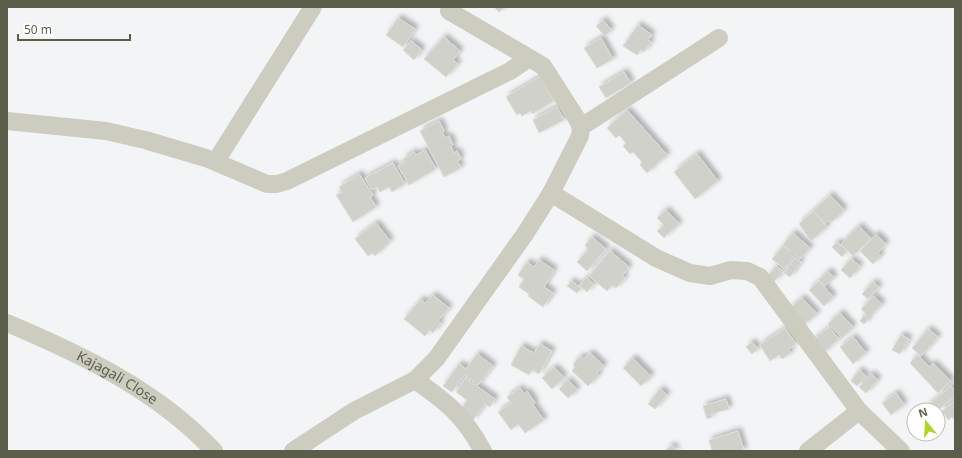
<svg xmlns="http://www.w3.org/2000/svg" width="962" height="458" font-family="'Noto Sans',sans-serif">
<style>
.building{fill:#cfd1ca;stroke:#dbddd7;filter:url(#shadow)}
.lines{fill:none;stroke-linecap:round;stroke-linejoin:round}
.minor{stroke:#cccdc0;stroke-width:18}
.labels{text-anchor:middle;stroke-width:3.5;stroke-linejoin:round;paint-order:stroke}
.street-label{font-size:14px;fill:#5c5e4c;stroke:#fff}
</style>
<defs>
<filter id="shadow"><feDropShadow dx="3.5" dy="-3.5" stdDeviation="2" flood-color="#0004"/></filter>
</defs>
<rect width="100%" height="100%" fill="#f3f4f5"/>
<path class="building" d="M 494,7 L 505,7 L 499,12 Z
M 398,18 L 415,29 L 403,47 L 386,35 Z
M 603,20 L 611,30 L 605,36 L 596,26 Z
M 638,25 L 652,35 L 648,40 L 651,42 L 644,52 L 641,50 L 637,55 L 623,46 Z
M 444,37 L 460,51 L 453,60 L 458,64 L 446,77 L 424,59 Z
M 601,38 L 613,59 L 597,68 L 584,48 Z
M 411,41 L 422,50 L 414,60 L 403,50 Z
M 624,72 L 631,83 L 606,98 L 599,87 Z
M 540,77 L 554,101 L 532,114 L 531,111 L 522,116 L 520,113 L 517,115 L 506,97 Z
M 557,107 L 564,120 L 539,133 L 533,120 Z
M 627,110 L 667,155 L 647,173 L 640,165 L 642,162 L 633,152 L 630,154 L 623,146 L 626,143 L 619,135 L 616,138 L 607,128 Z
M 439,121 L 444,131 L 442,132 L 445,138 L 449,136 L 453,145 L 451,147 L 454,153 L 457,151 L 461,159 L 457,161 L 461,168 L 444,177 L 420,131 Z
M 425,150 L 436,169 L 409,185 L 398,166 L 405,162 L 403,159 L 414,152 L 416,155 Z
M 697,154 L 718,181 L 695,199 L 674,172 Z
M 393,163 L 405,184 L 392,192 L 389,187 L 380,192 L 377,187 L 372,190 L 365,178 Z
M 359,174 L 373,195 L 370,197 L 376,207 L 353,222 L 336,195 L 342,192 L 339,187 Z
M 830,195 L 844,210 L 832,222 L 829,220 L 825,224 L 813,211 Z
M 666,210 L 679,224 L 664,238 L 657,231 L 664,225 L 657,218 Z
M 813,211 L 827,227 L 811,241 L 799,224 Z
M 376,223 L 390,241 L 375,256 L 373,253 L 368,256 L 355,239 Z
M 859,226 L 871,238 L 853,256 L 841,244 Z
M 793,233 L 810,248 L 800,259 L 783,244 Z
M 876,234 L 886,244 L 878,253 L 881,256 L 873,264 L 860,251 Z
M 592,237 L 606,249 L 587,271 L 577,262 L 588,250 L 585,245 Z
M 837,242 L 847,251 L 842,257 L 832,247 Z
M 783,246 L 794,256 L 784,269 L 772,259 Z
M 610,251 L 629,267 L 622,276 L 625,278 L 616,288 L 612,285 L 607,291 L 589,276 Z
M 795,258 L 801,262 L 790,277 L 784,273 Z
M 851,259 L 860,266 L 850,278 L 841,270 Z
M 539,260 L 554,270 L 544,287 L 553,293 L 543,307 L 528,296 L 529,294 L 519,287 L 524,279 L 518,275 L 527,262 L 534,267 Z
M 776,266 L 783,271 L 774,282 L 767,277 Z
M 828,271 L 834,277 L 825,286 L 819,280 Z
M 587,277 L 594,284 L 587,292 L 579,285 Z
M 571,281 L 581,288 L 577,293 L 567,286 Z
M 819,281 L 833,297 L 824,306 L 809,290 Z
M 873,282 L 879,287 L 868,299 L 862,294 Z
M 433,295 L 449,308 L 438,321 L 441,323 L 433,333 L 430,330 L 425,336 L 404,319 L 421,299 L 425,303 Z
M 874,296 L 882,304 L 869,317 L 861,309 Z
M 802,298 L 817,314 L 804,325 L 789,309 Z
M 840,313 L 853,327 L 842,338 L 828,324 Z
M 864,315 L 869,319 L 864,324 L 860,321 Z
M 829,327 L 839,339 L 822,354 L 811,342 Z
M 785,328 L 796,344 L 788,350 L 791,353 L 782,359 L 779,355 L 770,361 L 760,345 Z
M 928,329 L 938,337 L 921,356 L 912,348 Z
M 901,335 L 909,339 L 900,354 L 892,350 Z
M 853,337 L 866,353 L 853,364 L 840,347 Z
M 752,342 L 758,349 L 752,354 L 746,347 Z
M 540,344 L 552,351 L 539,374 L 532,370 L 529,375 L 511,365 L 521,346 L 534,353 Z
M 590,353 L 604,366 L 597,373 L 599,375 L 588,386 L 572,371 L 575,367 L 573,364 L 581,356 L 583,359 Z
M 477,354 L 493,366 L 478,385 L 464,375 L 452,392 L 443,386 L 459,364 L 466,369 Z
M 918,355 L 929,367 L 933,363 L 951,381 L 938,393 L 910,363 Z
M 633,358 L 651,376 L 641,386 L 623,368 Z
M 554,367 L 564,377 L 552,389 L 542,378 Z
M 859,370 L 866,376 L 857,386 L 851,381 Z
M 871,374 L 878,380 L 866,393 L 859,387 Z
M 465,378 L 495,399 L 490,407 L 485,404 L 473,420 L 460,411 L 467,400 L 456,392 Z
M 568,380 L 577,390 L 568,398 L 559,389 Z
M 951,386 L 955,391 L 955,396 L 940,409 L 937,406 L 932,410 L 929,410 L 926,407 Z
M 520,388 L 524,394 L 527,391 L 535,403 L 533,405 L 544,420 L 525,433 L 518,424 L 511,430 L 498,412 L 511,403 L 507,397 Z
M 660,389 L 667,395 L 655,409 L 648,404 Z
M 896,393 L 904,405 L 891,415 L 882,403 Z
M 726,399 L 729,409 L 711,414 L 712,417 L 707,419 L 703,406 Z
M 955,401 L 955,420 L 952,417 L 948,420 L 942,411 Z
M 738,431 L 744,451 L 712,451 L 709,440 Z
M 672,445 L 677,451 L 665,451 Z"/>
<g class="lines">
<g class="minor">
<path d="M 7,121 L 106,131 L 145,140 L 206,158 L 267,184 L 277,184 L 287,181 L 510,71 L 529,58"/>
<path d="M 581,127 L 719,38"/>
<path d="M 216,161 L 313,7"/>
<path d="M 551,193 L 656,258 L 690,273 L 710,276 L 731,270 L 747,271 L 760,277 L 859,411 L 901,451"/>
<path id="s1" d="M 7,323 C 83,355 158,391 214,451"/>
<path d="M 415,380 C 447,402 464,416 483,451"/>
<path d="M 293,451 L 354,411 L 415,380 L 436,359 L 525,234 L 551,193 L 580,136 L 581,127 L 577,119 L 543,66 L 449,11"/>
<path d="M 808,451 L 859,411"/>
</g>
</g>
<g class="labels">
<g class="street-label">
<text dy="5" stroke="none"><textPath href="#s1" startOffset="123">Kajagali Close</textPath></text>
</g>
</g>
<rect width="962" height="458" fill="none" stroke="#5c5e4c" stroke-width="16"/>
<g transform="translate(926 422) rotate(342)"><circle r="19" fill="#ffffff" stroke="#bebfb7"/>
<path d="M0-3L7 15L0 10L-7 15Z" fill="#afd42e"/>
<text y="-6" font-size="11" font-weight="bold" text-anchor="middle" fill="#5c5e4c">N</text>
</g>
<path d="M18 34v6h112v-6" fill="none" stroke="#5c5e4c" stroke-width="2"/>
<text x="24" y="34" font-size="12" fill="#5c5e4c" stroke="#ffffff" stroke-width="3" paint-order="stroke">50 m</text>
</svg>
